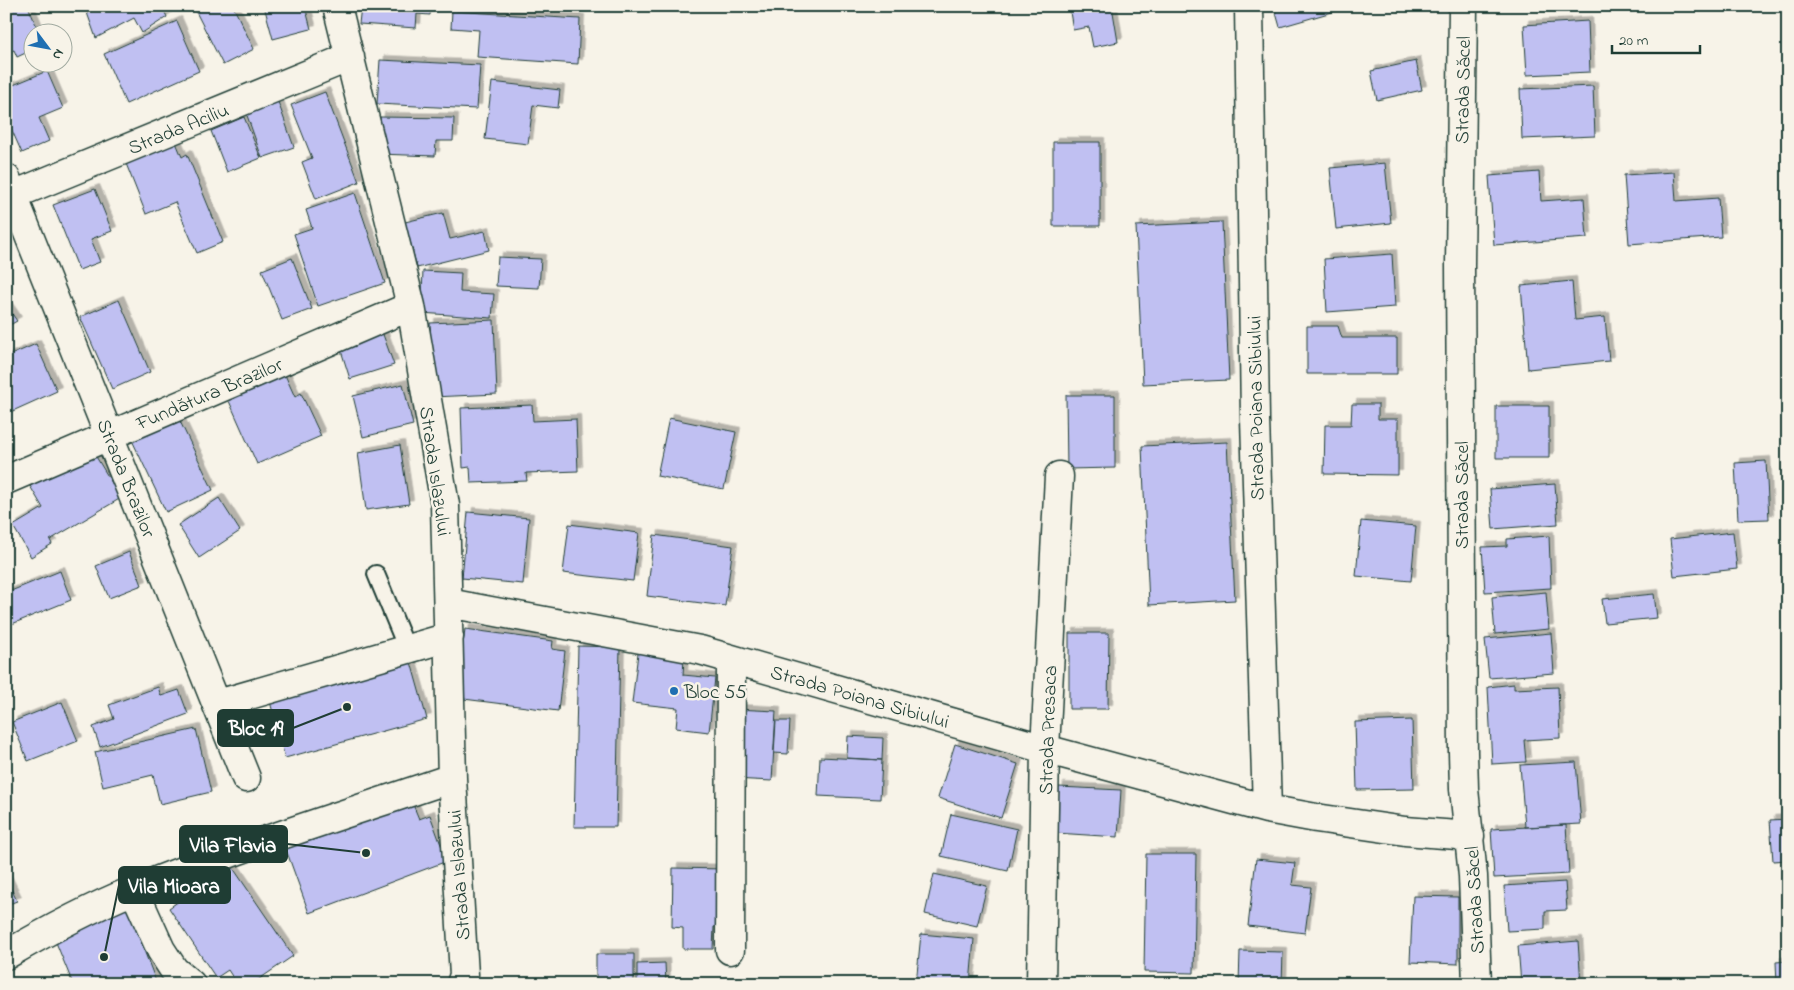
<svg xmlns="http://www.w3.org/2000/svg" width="1794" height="990" font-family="'Indie Flower',sans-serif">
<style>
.building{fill:#c0c0f2;stroke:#1f3d34;filter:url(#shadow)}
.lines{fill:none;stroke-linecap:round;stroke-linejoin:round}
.service-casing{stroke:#1f3d34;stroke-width:20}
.minor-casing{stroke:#1f3d34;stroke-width:31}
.service{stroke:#f7f3e8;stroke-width:16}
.minor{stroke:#f7f3e8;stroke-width:28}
.poi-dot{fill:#1f6fb2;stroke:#f7f3e8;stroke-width:2}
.labels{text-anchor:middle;stroke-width:5;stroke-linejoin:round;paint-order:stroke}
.street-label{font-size:20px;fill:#1f3d34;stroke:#f7f3e8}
.poi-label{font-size:20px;fill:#1f3d34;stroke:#f7f3e8;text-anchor:start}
.leader{fill:none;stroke:#1f3d34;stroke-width:2}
.callout-dot{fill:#1f3d34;stroke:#f7f3e8;stroke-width:2}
.callout{fill:#1f3d34;stroke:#1f3d34;stroke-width:2}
.callout-label{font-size:21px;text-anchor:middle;font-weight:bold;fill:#fff}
</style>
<defs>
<filter id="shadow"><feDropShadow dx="4.5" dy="-4.5" stdDeviation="0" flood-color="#0004"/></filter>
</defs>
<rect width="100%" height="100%" fill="#f7f3e8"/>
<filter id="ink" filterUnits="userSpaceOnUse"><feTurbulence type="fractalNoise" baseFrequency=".02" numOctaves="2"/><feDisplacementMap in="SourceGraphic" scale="10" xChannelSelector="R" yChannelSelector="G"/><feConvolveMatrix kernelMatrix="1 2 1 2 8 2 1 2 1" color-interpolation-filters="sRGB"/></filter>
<g filter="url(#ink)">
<path class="building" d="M 6,6 L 28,6 L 39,32 L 32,32 L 32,50 L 17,57 L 14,50 L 6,53 Z
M 87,6 L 162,6 L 167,17 L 142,33 L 134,18 L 96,38 L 85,7 Z
M 193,6 L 233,6 L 254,49 L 223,65 Z
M 264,6 L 305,6 L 311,29 L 273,39 Z
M 361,6 L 431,6 L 430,15 L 417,14 L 416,28 L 359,24 Z
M 1069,6 L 1112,6 L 1118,42 L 1093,47 L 1089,27 L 1073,30 Z
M 1274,6 L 1353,6 L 1280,27 Z
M 452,11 L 580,19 L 578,64 L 477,57 L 479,30 L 451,28 Z
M 177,21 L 199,71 L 126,104 L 104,54 Z
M 1588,21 L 1590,72 L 1527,75 L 1524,25 Z
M 380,60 L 480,65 L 477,109 L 377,104 Z
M 1416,61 L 1422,90 L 1377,100 L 1371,71 Z
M 47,71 L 63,108 L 39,118 L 49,141 L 22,153 L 6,117 L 6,88 Z
M 492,82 L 560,90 L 558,108 L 533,105 L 528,144 L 485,139 Z
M 1593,86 L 1595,136 L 1522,139 L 1520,89 Z
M 325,92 L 359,182 L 316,199 L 302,162 L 312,158 L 291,105 Z
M 276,96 L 294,147 L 262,158 L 244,107 Z
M 244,117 L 261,158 L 227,172 L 211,131 Z
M 380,117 L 454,118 L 453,141 L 436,141 L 435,156 L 378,154 Z
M 175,140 L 182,157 L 187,154 L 223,242 L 197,253 L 175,202 L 146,214 L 125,161 Z
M 1053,142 L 1100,142 L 1100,226 L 1053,226 Z
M 1385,163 L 1391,223 L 1336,229 L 1330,168 Z
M 1539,172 L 1541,201 L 1584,198 L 1587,238 L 1494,245 L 1489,176 Z
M 1674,172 L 1676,201 L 1718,198 L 1721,237 L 1629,244 L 1624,175 Z
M 95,189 L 112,231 L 91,239 L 100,262 L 79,270 L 53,205 Z
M 355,193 L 385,283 L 318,306 L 294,234 L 312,228 L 306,210 Z
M 443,213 L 450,239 L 485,231 L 489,250 L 417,268 L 405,222 Z
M 1222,222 L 1229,380 L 1143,384 L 1136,226 Z
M 1392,254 L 1395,307 L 1327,312 L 1324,259 Z
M 498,257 L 541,259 L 539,288 L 496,286 Z
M 292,258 L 312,309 L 282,320 L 262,270 Z
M 423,271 L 461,273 L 460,292 L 494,294 L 492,318 L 421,313 Z
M 1572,281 L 1575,320 L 1605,317 L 1609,361 L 1528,369 L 1521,286 Z
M 119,300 L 150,372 L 112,389 L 80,317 Z
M 6,305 L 17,321 L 6,327 Z
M 494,320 L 497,394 L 433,397 L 430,323 Z
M 1307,326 L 1338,326 L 1342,338 L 1397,338 L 1397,374 L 1307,374 Z
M 381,329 L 394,365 L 350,379 L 339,344 Z
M 36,344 L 57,391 L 6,414 L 6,357 Z
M 281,366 L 295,397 L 301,393 L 321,436 L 257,464 L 225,392 Z
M 403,384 L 413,425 L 363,437 L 353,396 Z
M 1066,395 L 1115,395 L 1115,468 L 1067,469 Z
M 1352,404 L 1378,404 L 1378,419 L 1398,419 L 1398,475 L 1324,474 L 1325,425 L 1351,425 Z
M 532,405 L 533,421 L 576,419 L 578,471 L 526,473 L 527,481 L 471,483 L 470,467 L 463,468 L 461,408 Z
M 1496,406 L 1549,406 L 1549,458 L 1496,458 Z
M 176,413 L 213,490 L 166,512 L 130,436 Z
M 669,418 L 736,432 L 724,489 L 657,476 Z
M 1227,442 L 1235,600 L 1149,605 L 1142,446 Z
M 400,445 L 409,504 L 366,510 L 358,453 Z
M 92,450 L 121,498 L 50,540 L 52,544 L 31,557 L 13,526 L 43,508 L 30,486 Z
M 1766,461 L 1769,519 L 1738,520 L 1735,463 Z
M 1555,484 L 1558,524 L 1493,529 L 1490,489 Z
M 219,498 L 240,531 L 199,558 L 178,525 Z
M 468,512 L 529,518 L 523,584 L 462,578 Z
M 1361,521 L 1416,526 L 1411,581 L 1356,576 Z
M 569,524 L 639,533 L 633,581 L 563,573 Z
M 1733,532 L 1737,569 L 1674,576 L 1670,539 Z
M 654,535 L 733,546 L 725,606 L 647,596 Z
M 1549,536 L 1551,588 L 1485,592 L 1482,547 L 1507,546 L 1507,539 Z
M 129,552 L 142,585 L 109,598 L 96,566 Z
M 60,571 L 71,600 L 7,626 L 6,593 Z
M 1546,592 L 1549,629 L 1495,634 L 1492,597 Z
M 1654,594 L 1657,618 L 1605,623 L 1602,599 Z
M 465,629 L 553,641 L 552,649 L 565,651 L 558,711 L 456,698 Z
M 1069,633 L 1109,633 L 1108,709 L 1069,709 Z
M 1551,633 L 1554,673 L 1489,678 L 1485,639 Z
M 578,646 L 620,647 L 616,827 L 574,827 Z
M 638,653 L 684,658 L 683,675 L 715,678 L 709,732 L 676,728 L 678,708 L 632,703 Z
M 409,655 L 427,719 L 285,758 L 268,694 Z
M 1514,684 L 1514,689 L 1558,687 L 1560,738 L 1524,740 L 1526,762 L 1492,764 L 1488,687 Z
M 158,687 L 161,696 L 179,690 L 188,714 L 100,747 L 93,727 L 114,719 L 109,705 Z
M 62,702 L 78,741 L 28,761 L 12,722 Z
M 736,709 L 776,711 L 772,781 L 733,779 Z
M 1412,720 L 1414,789 L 1357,790 L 1355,722 Z
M 776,721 L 790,721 L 788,754 L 774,753 Z
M 196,729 L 211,792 L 160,804 L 153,775 L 103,787 L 95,752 Z
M 848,736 L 883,738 L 882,760 L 847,758 Z
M 955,744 L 1018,764 L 1001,818 L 938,798 Z
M 820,757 L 882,760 L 880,799 L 818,796 Z
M 1576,762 L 1581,824 L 1525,827 L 1520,765 Z
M 1059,787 L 1121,790 L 1118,837 L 1056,833 Z
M 412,802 L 419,819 L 430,815 L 447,861 L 309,913 L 284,844 Z
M 951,814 L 1017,829 L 1008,871 L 941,856 Z
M 1788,819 L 1788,860 L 1773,861 L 1770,820 Z
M 1566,825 L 1569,874 L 1494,878 L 1491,829 Z
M 1146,854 L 1196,854 L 1194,973 L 1144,972 Z
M 1256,859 L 1295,863 L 1292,885 L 1311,887 L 1305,933 L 1248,926 Z
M 231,865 L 293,956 L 252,984 L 237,984 L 228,970 L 216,978 L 169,908 Z
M 673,868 L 724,869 L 723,927 L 714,927 L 713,949 L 683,949 L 683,928 L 672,927 Z
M 934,874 L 987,886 L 977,926 L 925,914 Z
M 6,878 L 17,901 L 6,905 Z
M 1565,882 L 1567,910 L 1545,911 L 1545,929 L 1507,931 L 1504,886 Z
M 1413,896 L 1458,897 L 1458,964 L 1410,962 Z
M 127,906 L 157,984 L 73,984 L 53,935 Z
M 921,934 L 974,939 L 970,984 L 916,984 Z
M 1578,941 L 1581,984 L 1521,984 L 1518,946 Z
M 1240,951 L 1283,952 L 1282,984 L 1239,984 Z
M 596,954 L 634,954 L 634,984 L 596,984 Z
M 1788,961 L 1788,984 L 1777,984 L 1776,962 Z
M 665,963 L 666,984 L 637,984 L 637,964 Z"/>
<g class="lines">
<defs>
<path id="service" d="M 376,574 L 407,649"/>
<path id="minor" d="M 337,6 L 411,306 L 445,505 L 452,778 L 464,975 L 461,984
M 1249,6 L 1255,419 L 1267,809
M 1463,6 L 1460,265 L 1463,753 L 1464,789 L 1473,876 L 1477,984
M 6,178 L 246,778
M 6,198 L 350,57
M 6,480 L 411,306
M 448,603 L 700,650 L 1045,749 L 1267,809 L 1316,818 L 1405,831 L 1470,836
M 218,704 L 449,637
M 134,890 L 161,950 L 174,970 L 191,984
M 730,950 L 731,659
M 6,955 C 47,931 90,908 134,890 C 238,847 346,814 452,778
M 1041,984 L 1045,749 L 1059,476"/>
</defs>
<use href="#service" class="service-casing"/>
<use href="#minor" class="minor-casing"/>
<use href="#service" class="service"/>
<use href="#minor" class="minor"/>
</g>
</g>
<circle class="poi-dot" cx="674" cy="691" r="5"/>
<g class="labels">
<g class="street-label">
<text transform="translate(1462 90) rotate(-89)" y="7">Strada Săcel</text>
<text transform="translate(178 128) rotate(-22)" y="7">Strada Aciliu</text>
<text transform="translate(209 393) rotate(-23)" y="7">Fundătura Brazilor</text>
<text transform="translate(1255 408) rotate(-91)" y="7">Strada Poiana Sibiului</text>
<text transform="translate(436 471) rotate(82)" y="7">Strada Islazului</text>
<text transform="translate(127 478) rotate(68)" y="7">Strada Brazilor</text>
<text transform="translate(1461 495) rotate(-90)" y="7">Strada Săcel</text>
<text transform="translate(860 696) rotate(16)" y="7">Strada Poiana Sibiului</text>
<text transform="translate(1047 730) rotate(-88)" y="7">Strada Presaca</text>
<text transform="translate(458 875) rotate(-94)" y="7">Strada Islazului</text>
<text transform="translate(1474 900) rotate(-93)" y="7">Strada Săcel</text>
</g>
<g class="poi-label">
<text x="684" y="698">Bloc 55</text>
</g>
</g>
<path class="leader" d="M347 707L293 728M366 853L287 844M104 957L119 885"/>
<g class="callout-dot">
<circle cx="347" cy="707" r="5"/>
<circle cx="366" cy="853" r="5"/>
<circle cx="104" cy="957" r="5"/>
</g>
<g class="callout">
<rect x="218" y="710" width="75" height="36" rx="5"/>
<rect x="180" y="826" width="107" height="36" rx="5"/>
<rect x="119" y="867" width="111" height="36" rx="5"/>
</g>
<g class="callout-label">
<text x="256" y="735">Bloc 19</text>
<text x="233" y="852">Vila Flavia</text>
<text x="174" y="893">Vila Mioara</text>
</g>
<rect width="1794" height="990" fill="none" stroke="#f7f3e8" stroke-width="25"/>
<rect x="12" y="12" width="1769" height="965" fill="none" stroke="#1f3d34" stroke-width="2" filter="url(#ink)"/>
<g transform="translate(48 48) rotate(122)"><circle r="24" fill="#f7f3e8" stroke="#a1aaa0"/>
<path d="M0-4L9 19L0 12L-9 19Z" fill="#1f6fb2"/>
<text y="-8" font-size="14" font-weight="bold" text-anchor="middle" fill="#1f3d34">N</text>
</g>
<path d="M1612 45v8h88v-8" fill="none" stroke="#1f3d34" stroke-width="2.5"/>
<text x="1619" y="45" font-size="15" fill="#1f3d34" stroke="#f7f3e8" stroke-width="4" paint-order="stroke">20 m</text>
</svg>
